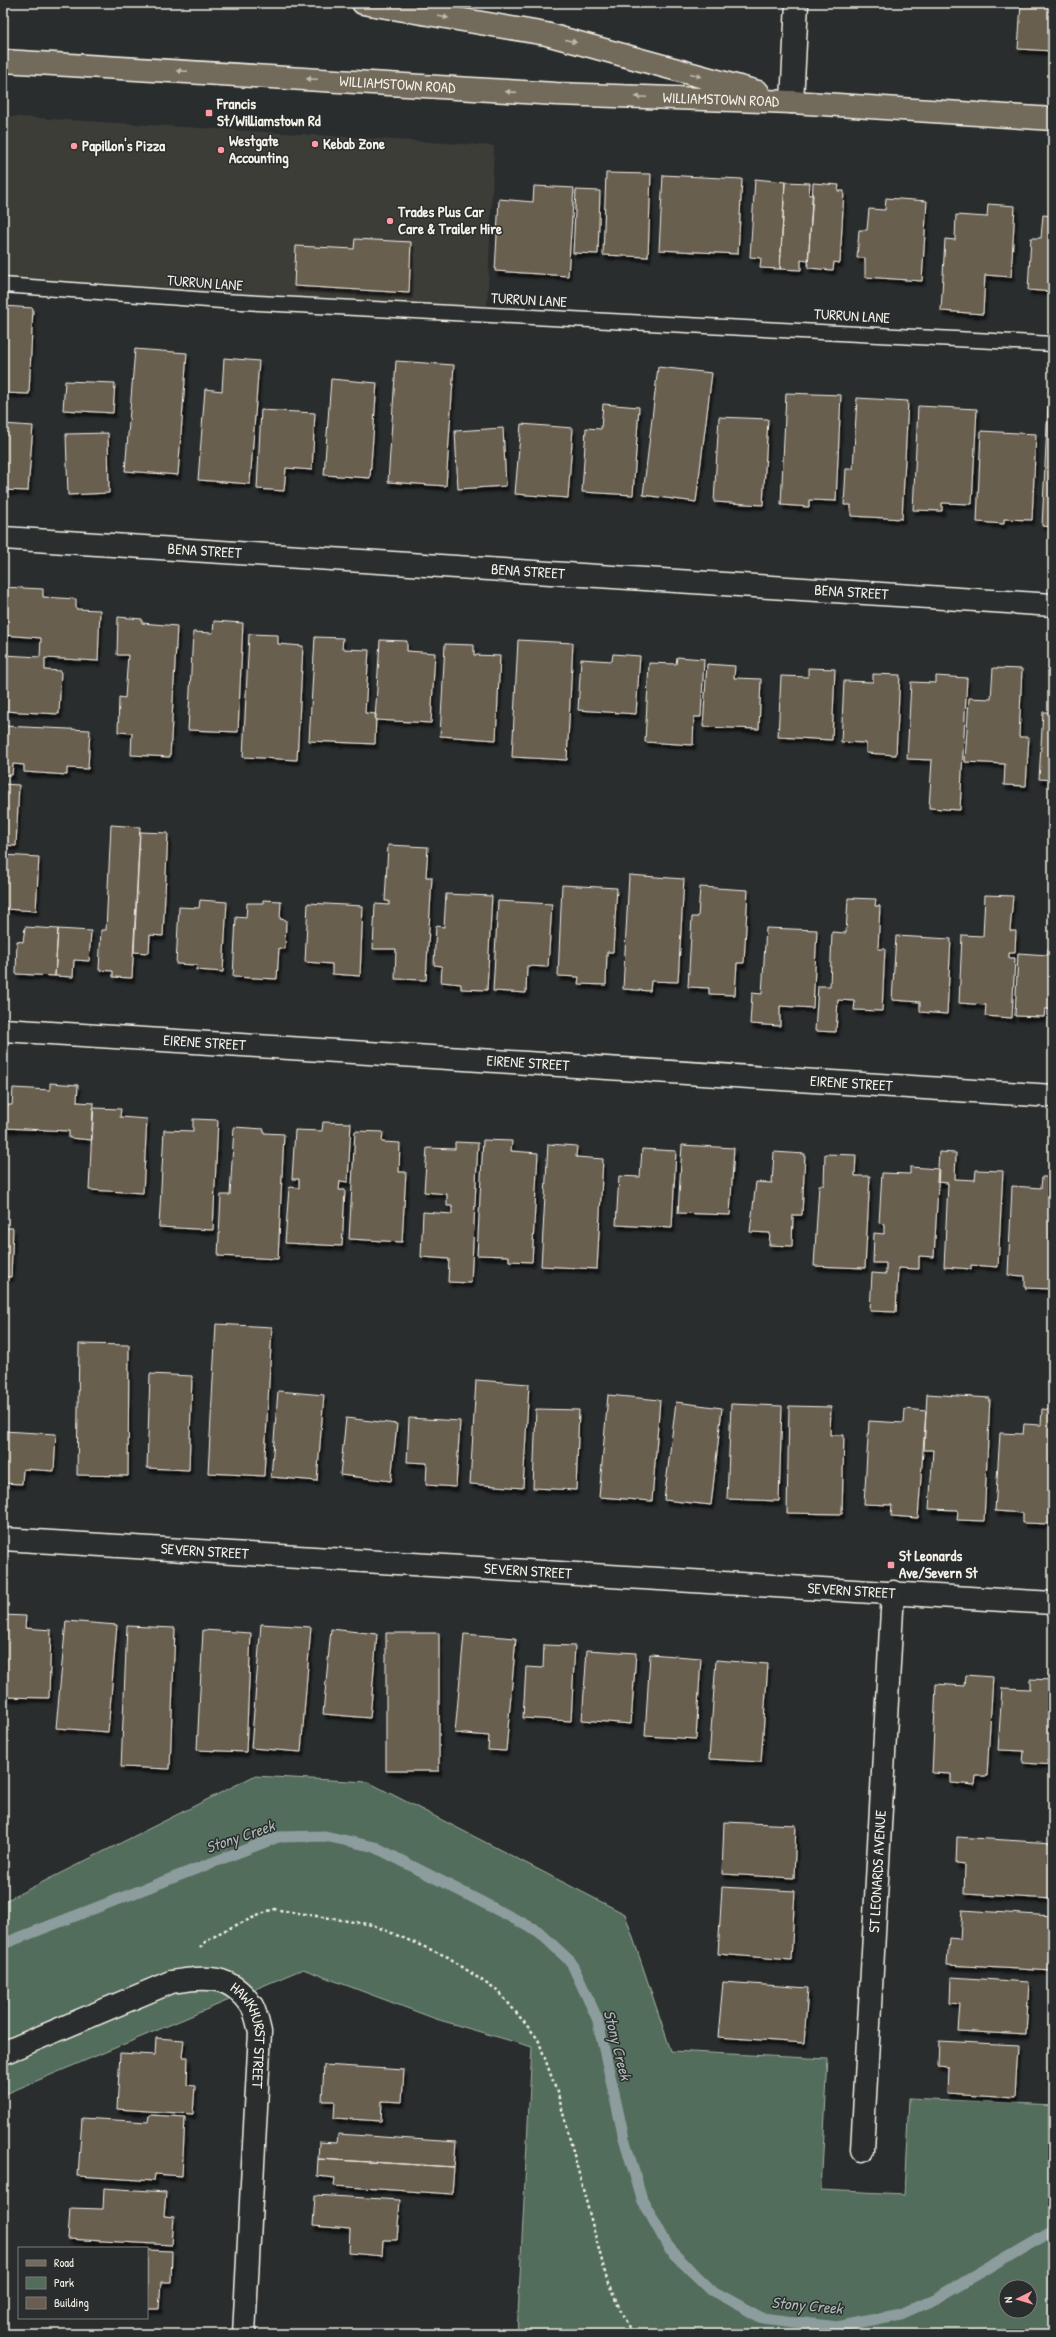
<svg xmlns="http://www.w3.org/2000/svg" width="1056" height="2337" font-family="'Patrick Hand',sans-serif">
<style>
.built{fill:#3d3c38}
.green{fill:#536d5c;stroke:#a4afa2;fill-rule:evenodd}
.lines{fill:none;stroke-linecap:round;stroke-linejoin:round}
.stream{stroke:#8d9d9e;stroke-width:11}
.building{fill:#695e50;stroke:#f4f1e8;filter:url(#shadow)}
.lane-casing{stroke:#f4f1e8;stroke-width:17}
.street-casing{stroke:#f4f1e8;stroke-width:25}
.primary-casing{stroke:#f4f1e8;stroke-width:25}
.path{stroke:#f4f1e8;stroke-width:2.5;stroke-dasharray:3 3;stroke-linecap:butt}
.lane{stroke:#2a2d2e;stroke-width:14}
.street{stroke:#2a2d2e;stroke-width:22}
.primary{stroke:#726b5a;stroke-width:22}
.oneway{fill:#c0bbaf}
.poi-dot{fill:#ff9aa2;stroke:#2a2d2e;stroke-width:1.5}
.labels{text-anchor:middle;stroke-width:3;stroke-linejoin:round;paint-order:stroke}
.street-label{font-size:15px;fill:#f4f1e8;stroke:#2a2d2e}
.poi-label{font-size:15px;font-weight:bold;fill:#f4f1e8;stroke:#2a2d2e;text-anchor:start}
.water-label{font-size:16px;font-style:italic;fill:#afb9b6;stroke:#2a2d2e}
</style>
<defs>
<filter id="shadow"><feDropShadow dx="2.5" dy="4.5" stdDeviation="1" flood-color="#0009"/></filter>
</defs>
<rect width="100%" height="100%" fill="#2a2d2e"/>
<filter id="ink" filterUnits="userSpaceOnUse"><feTurbulence type="fractalNoise" baseFrequency=".025" numOctaves="2"/><feDisplacementMap in="SourceGraphic" scale="8" xChannelSelector="R" yChannelSelector="G"/><feConvolveMatrix kernelMatrix="1 2 1 2 8 2 1 2 1" color-interpolation-filters="sRGB"/></filter>
<g filter="url(#ink)">
<path class="built" d="M 3,116 L 494,146 L 487,310 L 3,279 Z"/>
<path class="green" d="M 254,1776 L 368,1782 L 625,1914 L 671,2051 L 828,2059 L 821,2190 L 904,2194 L 909,2098 L 1053,2105 L 1053,2334 L 517,2334 L 532,2047 L 436,2019 L 303,1969 L 3,2095 L 3,1902 ZM 1006,2287 L 1030,2287 L 1030,2311 L 1006,2311 Z"/>
<g class="lines">
<path class="stream" d="M 3,1944 L 278,1837 L 325,1836 L 375,1847 L 538,1931 L 571,1962 L 597,2018 L 624,2138 L 642,2199 L 670,2250 L 711,2290 L 762,2318 L 837,2327 L 901,2314 L 937,2298 L 1053,2230"/>
</g>
<path class="building" d="M 1021,3 L 1053,3 L 1052,51 L 1018,49 Z
M 606,173 L 651,174 L 648,257 L 603,255 Z
M 663,175 L 742,179 L 738,254 L 659,250 Z
M 755,179 L 785,182 L 780,269 L 760,268 L 761,258 L 750,257 Z
M 785,182 L 810,183 L 809,195 L 813,195 L 808,261 L 801,260 L 801,270 L 780,269 Z
M 813,183 L 839,185 L 838,191 L 844,191 L 840,263 L 834,262 L 833,270 L 808,268 Z
M 534,186 L 574,188 L 568,276 L 495,271 L 499,199 L 533,202 Z
M 576,190 L 600,191 L 598,254 L 573,253 Z
M 886,198 L 927,201 L 922,281 L 865,277 L 865,258 L 857,258 L 859,230 L 867,230 L 869,209 L 885,210 Z
M 988,204 L 1015,206 L 1011,277 L 985,275 L 983,314 L 941,311 L 945,239 L 955,240 L 956,215 L 987,217 Z
M 1043,215 L 1053,216 L 1053,292 L 1028,290 L 1031,238 L 1041,238 Z
M 355,239 L 411,242 L 409,293 L 294,286 L 296,246 L 354,249 Z
M 3,306 L 33,308 L 29,394 L 3,393 Z
M 135,349 L 187,353 L 178,475 L 125,471 Z
M 224,358 L 259,361 L 250,484 L 198,480 L 205,389 L 222,391 Z
M 396,361 L 454,365 L 446,486 L 388,482 Z
M 658,367 L 712,373 L 696,502 L 643,495 Z
M 331,379 L 377,383 L 370,478 L 324,475 Z
M 65,381 L 115,383 L 113,413 L 63,410 Z
M 786,393 L 841,395 L 836,501 L 809,500 L 809,507 L 781,505 Z
M 857,398 L 908,401 L 902,519 L 851,516 L 851,505 L 844,505 L 846,469 L 853,469 Z
M 603,404 L 639,407 L 633,495 L 582,492 L 586,428 L 601,429 Z
M 1048,405 L 1053,405 L 1053,527 L 1042,526 Z
M 918,406 L 977,409 L 972,504 L 942,503 L 942,511 L 913,510 Z
M 261,410 L 315,413 L 312,470 L 286,468 L 284,491 L 257,489 Z
M 719,417 L 768,419 L 763,505 L 714,502 Z
M 3,424 L 33,426 L 28,491 L 3,490 Z
M 521,424 L 573,428 L 568,498 L 515,494 Z
M 503,428 L 506,486 L 458,489 L 455,431 Z
M 981,431 L 1036,434 L 1032,520 L 1004,519 L 1004,524 L 977,522 Z
M 108,433 L 109,493 L 68,495 L 66,434 Z
M 3,587 L 43,589 L 43,597 L 76,599 L 76,609 L 100,610 L 98,661 L 45,658 L 45,670 L 61,671 L 59,714 L 3,711 L 3,655 L 40,657 L 41,638 L 3,635 Z
M 118,617 L 142,619 L 142,623 L 177,626 L 170,757 L 131,755 L 132,733 L 118,732 L 119,697 L 125,698 L 128,655 L 117,655 Z
M 214,621 L 243,623 L 238,732 L 188,730 L 193,632 L 213,633 Z
M 249,634 L 278,635 L 278,644 L 303,646 L 297,760 L 243,757 Z
M 315,637 L 343,638 L 342,649 L 369,650 L 365,713 L 376,714 L 375,744 L 309,741 Z
M 380,640 L 407,641 L 407,651 L 435,653 L 431,723 L 375,720 Z
M 518,640 L 573,643 L 567,760 L 512,757 Z
M 445,644 L 474,645 L 474,655 L 500,656 L 496,740 L 440,736 Z
M 613,654 L 640,656 L 636,714 L 578,710 L 581,659 L 612,661 Z
M 677,657 L 704,659 L 701,717 L 694,717 L 693,745 L 645,742 L 649,663 L 676,664 Z
M 707,664 L 735,666 L 734,678 L 761,679 L 759,729 L 703,727 Z
M 808,668 L 835,669 L 832,740 L 778,737 L 781,676 L 808,677 Z
M 993,668 L 1022,669 L 1019,737 L 1029,737 L 1026,786 L 1004,785 L 1005,764 L 965,762 L 969,698 L 991,699 Z
M 873,674 L 900,675 L 896,755 L 866,753 L 866,743 L 841,742 L 844,681 L 873,682 Z
M 936,676 L 967,678 L 960,810 L 929,808 L 932,760 L 907,759 L 911,682 L 936,683 Z
M 1043,712 L 1053,712 L 1053,780 L 1039,779 Z
M 3,726 L 90,730 L 88,769 L 67,768 L 67,775 L 24,772 L 24,765 L 13,764 L 12,775 L 3,775 Z
M 3,784 L 19,785 L 16,846 L 3,845 Z
M 111,825 L 140,827 L 132,978 L 113,977 L 113,971 L 99,970 L 101,930 L 106,930 Z
M 140,832 L 168,833 L 163,936 L 150,935 L 149,953 L 134,952 Z
M 388,845 L 428,847 L 426,877 L 432,877 L 426,980 L 395,979 L 396,949 L 373,949 L 375,904 L 389,905 L 389,901 L 385,901 Z
M 3,855 L 39,857 L 36,911 L 5,909 L 5,913 L 3,913 Z
M 629,875 L 684,879 L 678,982 L 651,981 L 650,991 L 623,989 Z
M 562,885 L 617,888 L 613,952 L 607,952 L 606,985 L 578,984 L 579,977 L 558,976 Z
M 700,887 L 748,890 L 744,963 L 737,963 L 735,995 L 709,994 L 709,988 L 688,987 L 692,917 L 698,917 Z
M 446,894 L 492,896 L 487,990 L 461,989 L 461,984 L 441,982 L 442,966 L 434,965 L 436,926 L 444,927 Z
M 985,895 L 1013,896 L 1010,931 L 1016,931 L 1015,953 L 1009,953 L 1009,958 L 1015,958 L 1012,1018 L 985,1016 L 986,1005 L 959,1003 L 962,935 L 983,936 Z
M 848,898 L 876,899 L 875,906 L 880,906 L 878,949 L 885,949 L 882,1011 L 854,1010 L 855,1001 L 838,1000 L 836,1032 L 815,1031 L 818,986 L 830,986 L 832,932 L 846,933 Z
M 200,900 L 227,902 L 223,972 L 196,970 L 197,965 L 176,964 L 179,907 L 199,908 Z
M 263,900 L 281,901 L 280,919 L 286,920 L 285,949 L 279,948 L 277,979 L 233,977 L 236,917 L 246,918 L 247,903 L 263,903 Z
M 498,901 L 552,904 L 548,967 L 527,966 L 526,993 L 493,991 Z
M 308,903 L 363,906 L 360,976 L 332,974 L 332,964 L 305,962 Z
M 25,927 L 58,929 L 55,976 L 16,974 L 17,941 L 23,942 Z
M 766,928 L 817,930 L 813,1008 L 780,1006 L 780,1026 L 750,1024 L 752,993 L 762,994 Z
M 58,929 L 91,931 L 89,961 L 74,960 L 73,977 L 55,976 Z
M 896,936 L 951,939 L 947,1014 L 920,1012 L 920,1002 L 892,1000 Z
M 1048,949 L 1053,949 L 1053,1009 L 1045,1009 L 1044,1017 L 1015,1016 L 1018,953 L 1048,955 Z
M 50,1083 L 78,1085 L 77,1102 L 94,1103 L 92,1140 L 69,1138 L 69,1131 L 4,1128 L 5,1105 L 12,1105 L 13,1088 L 50,1090 Z
M 93,1108 L 121,1109 L 120,1117 L 147,1119 L 143,1193 L 89,1190 Z
M 193,1119 L 218,1120 L 213,1230 L 159,1227 L 164,1130 L 193,1131 Z
M 323,1122 L 351,1123 L 348,1182 L 340,1181 L 339,1190 L 345,1190 L 342,1246 L 285,1243 L 289,1187 L 299,1188 L 299,1179 L 292,1179 L 295,1130 L 322,1131 Z
M 234,1127 L 264,1129 L 264,1133 L 284,1134 L 278,1259 L 218,1256 L 221,1195 L 230,1195 Z
M 355,1131 L 383,1132 L 382,1142 L 400,1143 L 399,1172 L 406,1172 L 402,1242 L 349,1239 Z
M 483,1140 L 512,1141 L 511,1151 L 538,1153 L 532,1262 L 509,1261 L 509,1256 L 477,1255 Z
M 455,1142 L 478,1143 L 471,1283 L 448,1282 L 449,1259 L 421,1257 L 423,1212 L 452,1214 L 452,1206 L 447,1206 L 447,1194 L 424,1192 L 427,1148 L 455,1149 Z
M 548,1144 L 577,1146 L 576,1157 L 603,1159 L 597,1269 L 541,1266 Z
M 682,1145 L 734,1148 L 730,1215 L 678,1213 Z
M 642,1149 L 676,1151 L 672,1228 L 616,1225 L 619,1176 L 640,1177 Z
M 774,1152 L 805,1154 L 802,1215 L 793,1215 L 792,1246 L 769,1245 L 770,1233 L 750,1232 L 756,1182 L 772,1183 Z
M 939,1152 L 956,1153 L 955,1179 L 975,1180 L 976,1170 L 1003,1171 L 998,1267 L 971,1265 L 971,1269 L 944,1267 L 948,1183 L 937,1182 Z
M 825,1154 L 856,1155 L 855,1176 L 870,1176 L 865,1268 L 814,1266 L 819,1185 L 824,1185 Z
M 910,1167 L 939,1169 L 934,1257 L 919,1256 L 919,1269 L 898,1268 L 896,1312 L 870,1311 L 872,1273 L 886,1274 L 886,1263 L 873,1263 L 874,1233 L 884,1234 L 884,1224 L 879,1223 L 882,1173 L 910,1174 Z
M 1042,1177 L 1053,1177 L 1053,1289 L 1025,1288 L 1025,1276 L 1008,1275 L 1012,1186 L 1041,1188 Z
M 3,1228 L 13,1228 L 11,1277 L 3,1277 Z
M 216,1324 L 272,1327 L 264,1476 L 208,1473 Z
M 79,1344 L 129,1345 L 128,1476 L 77,1475 Z
M 150,1374 L 192,1376 L 189,1470 L 147,1468 Z
M 476,1380 L 529,1384 L 523,1488 L 470,1484 Z
M 278,1391 L 324,1395 L 317,1481 L 271,1477 Z
M 927,1394 L 990,1398 L 984,1521 L 957,1520 L 958,1510 L 929,1509 L 933,1450 L 924,1450 Z
M 608,1395 L 660,1400 L 652,1501 L 599,1497 Z
M 676,1402 L 722,1408 L 711,1505 L 664,1500 Z
M 731,1404 L 782,1406 L 779,1501 L 727,1499 Z
M 789,1406 L 831,1407 L 830,1435 L 844,1435 L 842,1514 L 787,1513 Z
M 536,1409 L 579,1410 L 576,1490 L 533,1488 Z
M 905,1409 L 926,1411 L 918,1518 L 891,1516 L 892,1505 L 864,1504 L 869,1421 L 904,1423 Z
M 1042,1409 L 1053,1410 L 1050,1524 L 1023,1523 L 1023,1513 L 995,1511 L 1000,1433 L 1023,1434 L 1024,1424 L 1041,1425 Z
M 346,1418 L 397,1424 L 391,1481 L 340,1475 Z
M 409,1418 L 460,1421 L 456,1487 L 426,1485 L 427,1463 L 407,1462 Z
M 3,1431 L 56,1434 L 54,1471 L 23,1469 L 22,1484 L 3,1483 Z
M 3,1615 L 26,1616 L 25,1628 L 51,1630 L 49,1698 L 3,1697 Z
M 66,1621 L 117,1625 L 108,1732 L 56,1728 Z
M 261,1624 L 311,1627 L 301,1752 L 251,1748 Z
M 127,1626 L 175,1628 L 170,1769 L 121,1767 Z
M 331,1629 L 377,1634 L 370,1718 L 323,1714 Z
M 203,1630 L 251,1633 L 246,1752 L 197,1750 Z
M 386,1633 L 439,1633 L 439,1771 L 386,1771 Z
M 464,1634 L 516,1638 L 506,1751 L 488,1750 L 489,1736 L 455,1733 Z
M 544,1645 L 575,1646 L 571,1721 L 523,1718 L 526,1667 L 543,1668 Z
M 587,1650 L 636,1653 L 631,1724 L 582,1720 Z
M 650,1654 L 701,1658 L 696,1739 L 645,1736 Z
M 716,1660 L 768,1664 L 761,1762 L 709,1759 Z
M 965,1675 L 993,1677 L 987,1776 L 976,1776 L 975,1785 L 951,1783 L 951,1774 L 932,1773 L 936,1684 L 964,1686 Z
M 1030,1679 L 1053,1680 L 1053,1765 L 1023,1763 L 1024,1751 L 998,1750 L 1002,1688 L 1030,1689 Z
M 724,1822 L 796,1825 L 794,1878 L 722,1874 Z
M 957,1837 L 1053,1843 L 1053,1899 L 964,1894 L 965,1865 L 956,1864 Z
M 722,1887 L 795,1891 L 791,1960 L 718,1954 Z
M 962,1910 L 1053,1916 L 1053,1971 L 947,1965 L 949,1938 L 960,1939 Z
M 951,1977 L 1029,1982 L 1026,2035 L 958,2031 L 960,2004 L 950,2003 Z
M 723,1982 L 808,1988 L 804,2043 L 718,2037 Z
M 156,2038 L 184,2040 L 182,2057 L 188,2057 L 187,2085 L 195,2086 L 193,2114 L 117,2109 L 120,2053 L 155,2055 Z
M 939,2041 L 1018,2045 L 1015,2098 L 947,2094 L 948,2067 L 938,2066 Z
M 324,2065 L 404,2070 L 402,2102 L 382,2101 L 381,2121 L 334,2118 L 335,2101 L 322,2101 Z
M 149,2115 L 185,2117 L 182,2176 L 155,2174 L 154,2181 L 78,2176 L 82,2118 L 148,2122 Z
M 338,2134 L 456,2142 L 454,2167 L 318,2159 L 319,2142 L 337,2143 Z
M 318,2159 L 454,2167 L 452,2194 L 334,2186 L 335,2178 L 317,2176 Z
M 104,2188 L 166,2192 L 164,2216 L 174,2217 L 172,2245 L 68,2239 L 70,2208 L 103,2209 Z
M 315,2195 L 400,2200 L 397,2240 L 383,2240 L 382,2256 L 349,2253 L 350,2229 L 313,2226 Z
M 147,2250 L 172,2251 L 171,2282 L 161,2282 L 159,2309 L 147,2309 Z"/>
<g class="lines">
<defs>
<path id="lane" d="M 3,285 L 222,301 L 1053,344"/>
<g id="street">
<path d="M 792,102 L 797,3"/>
<path id="s1" d="M 3,538 L 1053,605"/>
<path id="s2" d="M 3,1030 L 1053,1096"/>
<path id="s3" d="M 3,1539 L 1053,1603"/>
<path id="s4" d="M 3,2053 L 171,1982 C 205,1977 230,1973 252,2006 C 256,2013 258,2024 260,2032 L 244,2334"/>
<path id="s5" d="M 862,2150 L 893,1592"/>
</g>
<g id="primary">
<path d="M 363,3 L 546,34 L 758,92"/>
<path id="s6" d="M 3,61 L 556,94 L 792,102 L 1053,119"/>
</g>
</defs>
<use href="#lane" class="lane-casing"/>
<use href="#street" class="street-casing"/>
<use href="#primary" class="primary-casing"/>
<path class="path" d="M 200,1948 L 205,1942 L 223,1931 L 273,1909 L 373,1925 L 448,1957 L 500,1993 L 538,2039 L 559,2098 L 608,2284 L 632,2334"/>
<use href="#lane" class="lane"/>
<use href="#street" class="street"/>
<use href="#primary" class="primary"/>
</g>
<defs><path id="oneway-solid" d="M-6-.8H1V-3.2L6.5 0L1 3.2V.8H-6Z"/></defs>
<g class="oneway">
<use href="#oneway-solid" transform="translate(443 17) rotate(10)"/>
<use href="#oneway-solid" transform="translate(571 41) rotate(15)"/>
<use href="#oneway-solid" transform="translate(182 71) rotate(-177)"/>
<use href="#oneway-solid" transform="translate(696 75) rotate(15)"/>
<use href="#oneway-solid" transform="translate(312 79) rotate(-177)"/>
<use href="#oneway-solid" transform="translate(511 92) rotate(-176)"/>
<use href="#oneway-solid" transform="translate(641 97) rotate(-178)"/>
</g>
</g>
<g class="poi-dot">
<rect x="205" y="109" width="8" height="8" rx="2"/>
<circle cx="315" cy="144" r="4"/>
<circle cx="74" cy="146" r="4"/>
<circle cx="221" cy="150" r="4"/>
<circle cx="390" cy="221" r="4"/>
<rect x="887" y="1561" width="8" height="8" rx="2"/>
</g>
<g class="labels">
<g class="street-label">
<text dy="5" stroke="none"><textPath href="#s6" startOffset="395">WILLIAMSTOWN ROAD</textPath></text>
<text dy="5" stroke="none"><textPath href="#s6" startOffset="719">WILLIAMSTOWN ROAD</textPath></text>
<text transform="translate(205 283) rotate(4)" y="5">TURRUN LANE</text>
<text transform="translate(529 300) rotate(3)" y="5">TURRUN LANE</text>
<text transform="translate(852 316) rotate(3)" y="5">TURRUN LANE</text>
<text dy="5" stroke="none"><textPath href="#s1" startOffset="202">BENA STREET</textPath></text>
<text dy="5" stroke="none"><textPath href="#s1" startOffset="526">BENA STREET</textPath></text>
<text dy="5" stroke="none"><textPath href="#s1" startOffset="850">BENA STREET</textPath></text>
<text dy="5" stroke="none"><textPath href="#s2" startOffset="202">EIRENE STREET</textPath></text>
<text dy="5" stroke="none"><textPath href="#s2" startOffset="526">EIRENE STREET</textPath></text>
<text dy="5" stroke="none"><textPath href="#s2" startOffset="850">EIRENE STREET</textPath></text>
<text dy="5" stroke="none"><textPath href="#s3" startOffset="202">SEVERN STREET</textPath></text>
<text dy="5" stroke="none"><textPath href="#s3" startOffset="526">SEVERN STREET</textPath></text>
<text dy="5" stroke="none"><textPath href="#s3" startOffset="850">SEVERN STREET</textPath></text>
<text dy="5" stroke="none"><textPath href="#s5" startOffset="279">ST LEONARDS AVENUE</textPath></text>
<text dy="5" stroke="none"><textPath href="#s4" startOffset="301">HAWKHURST STREET</textPath></text>
</g>
<g class="poi-label">
<text x="217" y="109">Francis<tspan x="217" dy="17">St/Williamstown Rd</tspan></text>
<text x="229" y="146">Westgate<tspan x="229" dy="17">Accounting</tspan></text>
<text x="323" y="149">Kebab Zone</text>
<text x="82" y="151">Papillon's Pizza</text>
<text x="398" y="217">Trades Plus Car<tspan x="398" dy="17">Care &amp; Trailer Hire</tspan></text>
<text x="899" y="1561">St Leonards<tspan x="899" dy="17">Ave/Severn St</tspan></text>
</g>
<g class="water-label">
<text transform="translate(240 1836) rotate(-19)" y="6">Stony Creek</text>
<text transform="translate(618 2045) rotate(76)" y="6">Stony Creek</text>
<text transform="translate(807 2305) rotate(5)" y="6">Stony Creek</text>
</g>
</g>
<rect width="1056" height="2337" fill="none" stroke="#2a2d2e" stroke-width="16"/>
<rect x="8" y="8" width="1040" height="2321" fill="none" stroke="#f4f1e8" stroke-width="1.5" filter="url(#ink)"/>
<rect x="18" y="2247" width="130" height="72" fill="#2a2d2e" stroke="#7b7b78"/>
<rect x="26" y="2260" width="20" height="6" fill="#726b5a" stroke="#7b7b78"/>
<text x="54" y="2267" font-size="12" fill="#f4f1e8">Road</text>
<rect x="26" y="2277" width="20" height="12" fill="#536d5c" stroke="#7b7b78"/>
<text x="54" y="2287" font-size="12" fill="#f4f1e8">Park</text>
<rect x="26" y="2297" width="20" height="12" fill="#695e50" stroke="#7b7b78"/>
<text x="54" y="2307" font-size="12" fill="#f4f1e8">Building</text>
<g transform="translate(1018 2299) rotate(265)"><circle r="19" fill="#2a2d2e" stroke="#7b7b78"/>
<path d="M0-3L7 15L0 10L-7 15Z" fill="#ff9aa2"/>
<text y="-6" font-size="11" font-weight="bold" text-anchor="middle" fill="#f4f1e8">N</text>
</g>
</svg>
